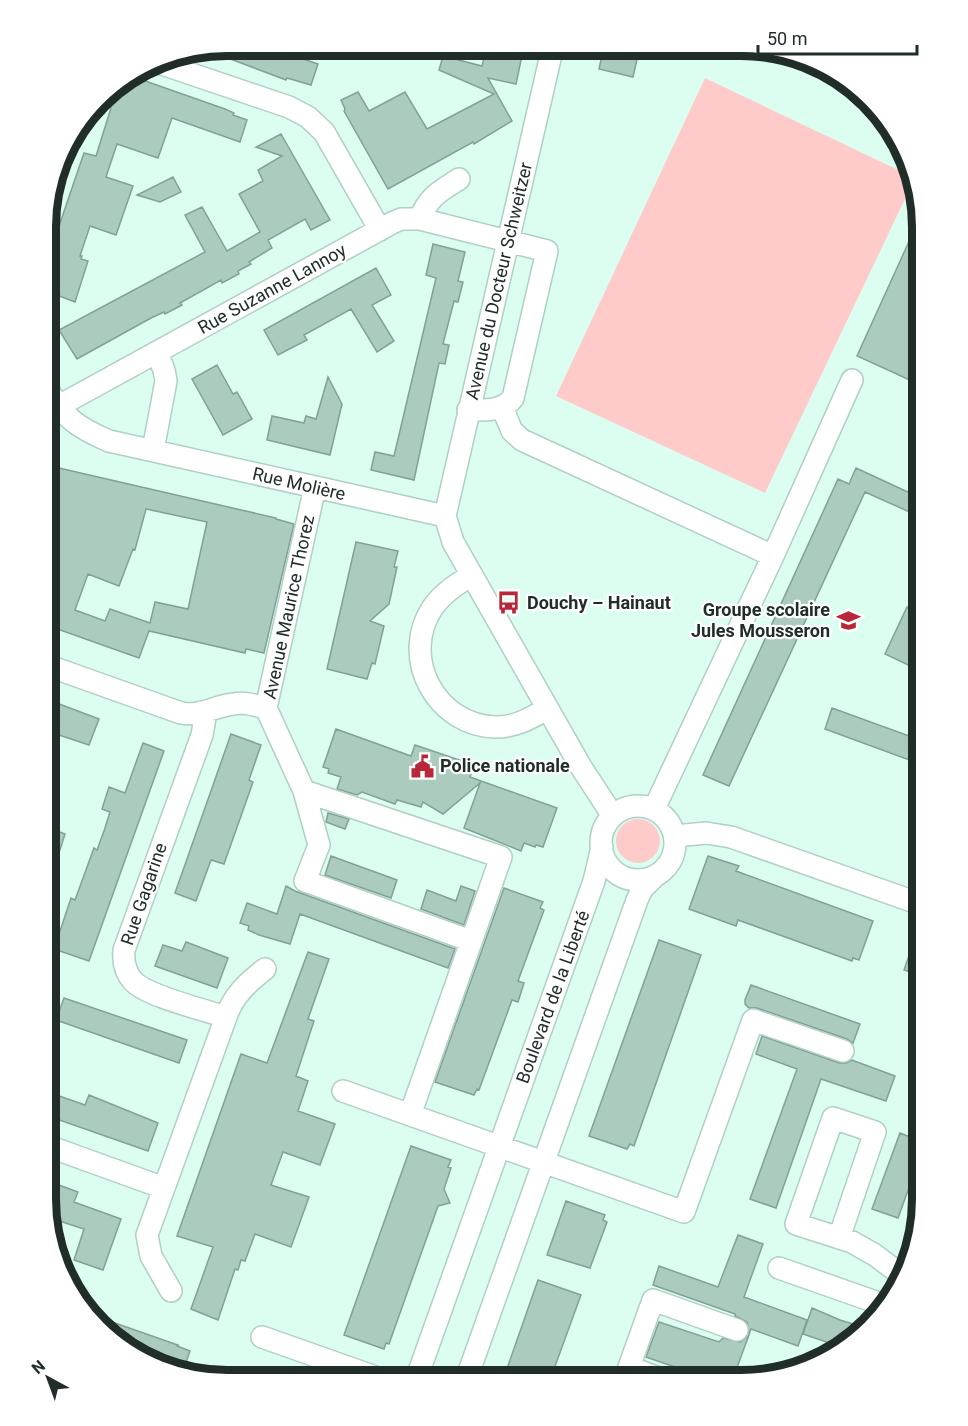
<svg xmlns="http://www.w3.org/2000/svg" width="968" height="1426" font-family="Roboto,sans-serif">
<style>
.green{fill:#ffcbca}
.building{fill:#aacbbd;stroke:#81a194;stroke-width:1.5;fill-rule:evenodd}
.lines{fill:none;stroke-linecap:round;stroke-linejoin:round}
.minor-casing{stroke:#afd0c2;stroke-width:24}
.minor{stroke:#fff;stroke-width:21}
.labels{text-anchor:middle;stroke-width:4.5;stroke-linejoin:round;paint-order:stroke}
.street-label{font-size:18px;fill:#202d28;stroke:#fff}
.poi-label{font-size:18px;font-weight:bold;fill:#202d28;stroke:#fff;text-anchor:start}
.rim{fill:none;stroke:#202d28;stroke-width:8}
</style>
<rect width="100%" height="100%" fill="#dcfef0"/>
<path class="green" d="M 705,78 L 913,177 L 914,180 L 765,493 L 556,396 Z
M616 841a22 22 0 1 1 44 0a22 22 0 1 1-44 0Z"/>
<path class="building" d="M 227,45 L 262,45 L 318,64 L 311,85 L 287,78 L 286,80 L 204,49 Z
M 487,46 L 524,46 L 516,84 L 488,78 L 512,121 L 474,144 L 473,142 L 388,189 L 344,111 L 345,109 L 341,100 L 358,92 L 369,111 L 405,92 L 427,129 L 494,94 L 439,70 L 443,56 L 482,66 Z
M 604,46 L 640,46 L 633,77 L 599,69 Z
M 131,76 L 225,109 L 234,113 L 233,115 L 247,120 L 240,142 L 172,118 L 158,158 L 117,144 L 106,177 L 133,186 L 116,235 L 90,226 L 80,256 L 82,256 L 81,259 L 88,261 L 75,302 L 46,291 L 47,261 L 84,153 L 96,156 L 111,108 L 100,104 L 103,95 L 107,90 Z
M 281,134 L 330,220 L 311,230 L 305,219 L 268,240 L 272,248 L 249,262 L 251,264 L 238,271 L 239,274 L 222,283 L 221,280 L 180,303 L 182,305 L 165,314 L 164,312 L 151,318 L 77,359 L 59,330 L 205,252 L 185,215 L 202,207 L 227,251 L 260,232 L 239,194 L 263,181 L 258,170 L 282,156 L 256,147 Z
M 173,177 L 181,192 L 160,202 L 137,195 Z
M 911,237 L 923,243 L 923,386 L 857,356 Z
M 433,244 L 465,252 L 458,281 L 463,282 L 458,302 L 454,301 L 443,344 L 449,345 L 445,364 L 439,363 L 414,480 L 371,470 L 375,452 L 394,456 L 436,278 L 426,275 Z
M 376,268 L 391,295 L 372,305 L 394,341 L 377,352 L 351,309 L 304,335 L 307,340 L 278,355 L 264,330 Z
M 217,365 L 233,394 L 237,392 L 252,419 L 223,435 L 192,379 Z
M 328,377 L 342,404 L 330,455 L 267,440 L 272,416 L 304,423 L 306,416 L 316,419 Z
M 46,465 L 276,518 L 276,519 L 294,524 L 264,653 L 246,649 L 245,653 L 149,631 L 139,658 L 46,625 L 46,553 L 59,496 L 46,493 ZM 146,509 L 207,522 L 188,609 L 155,602 L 150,623 L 110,609 L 105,621 L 75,610 L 88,574 L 119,586 L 133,549 L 135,550 Z
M 856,468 L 923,499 L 923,518 L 865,492 L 729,786 L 703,775 L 838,479 L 849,484 Z
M 356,542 L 398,551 L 394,567 L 397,567 L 389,604 L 370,621 L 384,626 L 375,664 L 372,663 L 367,679 L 327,669 Z
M 907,607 L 923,615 L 923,672 L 885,654 Z
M 46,699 L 99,719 L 89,745 L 59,735 L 48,766 L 46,765 Z
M 832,708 L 923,741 L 923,765 L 825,729 Z
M 336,729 L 411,756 L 415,745 L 474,765 L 470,777 L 557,808 L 543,847 L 536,845 L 535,847 L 524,843 L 521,851 L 464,828 L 480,783 L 443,814 L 423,802 L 421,807 L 397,800 L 395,804 L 362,792 L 357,795 L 337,789 L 341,777 L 328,773 L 329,769 L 323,767 Z
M 231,734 L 261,745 L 249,780 L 253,782 L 224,864 L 211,860 L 196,901 L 175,893 Z
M 143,743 L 164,751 L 89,961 L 54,949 L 71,898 L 75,900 L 94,848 L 97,850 L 104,831 L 110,812 L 102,809 L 109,787 L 125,793 Z
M 328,813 L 349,819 L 345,829 L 326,822 Z
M 46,827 L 65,834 L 60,850 L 46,845 Z
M 331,856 L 397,880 L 391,898 L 325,875 Z
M 708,856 L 739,866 L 736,871 L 873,921 L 859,960 L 853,958 L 852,961 L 738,920 L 736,926 L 689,909 Z
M 286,886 L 295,891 L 455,949 L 448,968 L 300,914 L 290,944 L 259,935 L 248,930 L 249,926 L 240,923 L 247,903 L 277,914 Z
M 461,886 L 475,891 L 464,925 L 421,909 L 427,890 L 456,901 Z
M 504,888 L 543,902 L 540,908 L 544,910 L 518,981 L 524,983 L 518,1002 L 512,1000 L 479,1090 L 477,1089 L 474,1095 L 435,1082 Z
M 920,924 L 923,924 L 923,976 L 904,970 Z
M 659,940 L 701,955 L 634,1146 L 630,1144 L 627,1149 L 589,1136 Z
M 186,942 L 228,958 L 217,988 L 155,966 L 163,945 L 182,951 Z
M 308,952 L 329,959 L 308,1019 L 314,1021 L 296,1076 L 308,1081 L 298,1111 L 335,1124 L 320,1165 L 283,1152 L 271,1185 L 309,1197 L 291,1247 L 255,1234 L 245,1261 L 241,1260 L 238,1270 L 235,1269 L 218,1320 L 191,1309 L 213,1247 L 177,1236 L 241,1054 L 267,1063 Z
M 751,985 L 860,1024 L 853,1043 L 847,1039 L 757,1008 L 749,1008 L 745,1004 L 745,1000 Z
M 64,998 L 187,1040 L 179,1063 L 56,1020 Z
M 762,1036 L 839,1063 L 846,1063 L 852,1060 L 895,1076 L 886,1101 L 821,1079 L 776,1208 L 750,1199 L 797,1069 L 756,1054 Z
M 45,1091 L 85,1105 L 89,1095 L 158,1123 L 148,1151 L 45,1115 Z
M 900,1133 L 923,1142 L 923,1149 L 898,1218 L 872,1209 Z
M 411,1146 L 451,1160 L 448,1167 L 451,1168 L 444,1189 L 450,1203 L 438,1206 L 389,1344 L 386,1343 L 384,1349 L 344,1335 Z
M 45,1180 L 78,1192 L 74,1202 L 121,1219 L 103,1270 L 74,1260 L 84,1229 L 56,1220 L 57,1217 L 48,1214 L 45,1199 Z
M 566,1201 L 605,1215 L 603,1220 L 607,1222 L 590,1268 L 547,1255 Z
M 738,1235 L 763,1244 L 744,1297 L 807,1320 L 798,1346 L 751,1329 L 749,1334 L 747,1322 L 735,1316 L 735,1314 L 653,1285 L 659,1266 L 718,1287 Z
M 538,1280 L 581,1295 L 550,1380 L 503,1380 Z
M 812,1308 L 840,1320 L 863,1327 L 838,1346 L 803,1334 Z
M 95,1316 L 178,1345 L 177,1346 L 190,1351 L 183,1371 L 116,1344 Z
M 659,1322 L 719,1342 L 723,1338 L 740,1342 L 749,1335 L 732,1381 L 715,1381 L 646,1357 Z"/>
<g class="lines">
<defs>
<path id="minor" d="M 553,46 L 445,516 L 453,542 L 581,767 L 613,816
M 156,62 L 289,107 L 308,117 L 324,132 L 380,230
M 420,219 C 428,197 440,191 459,179
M 46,386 C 63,417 76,427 109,441 L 445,516
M 502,407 L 512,431 L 522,440 L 773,556
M 46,413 L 392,223 L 401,219 L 420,219 L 547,251 L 513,398 C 502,412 483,410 468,410
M 153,450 L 166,381 L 164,370 L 157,352
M 472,575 C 457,584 443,593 433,607 C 399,657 436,726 496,727 C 516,727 531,718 547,709
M 46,665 L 181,713 C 200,717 215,706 233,704 C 245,702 255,705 266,708
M 304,791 L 266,708 L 315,487
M601 843a37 37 0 1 1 74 0a37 37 0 1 1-74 0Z
M 654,809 L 773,556 L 852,380
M 675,836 L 706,833 L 731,837 L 923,905
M 226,1017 C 233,996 247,983 265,969
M 343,1091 L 684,1212 L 753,1020 L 843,1051
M 410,1115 L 501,857 L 304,791 L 319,845 L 305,881 L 471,941
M 45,1145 L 164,1188
M 839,1238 L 875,1132 L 833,1118 L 796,1224 L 852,1242 L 875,1255 L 904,1277
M 779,1268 L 887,1306
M 171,1291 L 151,1256 L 147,1235 L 226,1017 C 205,1010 146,996 133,981 C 125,972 123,961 124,950 L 202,735 L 206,712
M 262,1337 L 384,1380
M 629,1367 L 667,1381
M 416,1380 L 594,881 L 602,847
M 466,1380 L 637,900 L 642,889 L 655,876
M 624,1381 L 653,1300 L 737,1330"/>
</defs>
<use href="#minor" class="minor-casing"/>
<use href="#minor" class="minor"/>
</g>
<defs>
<symbol id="bus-bare" viewBox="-9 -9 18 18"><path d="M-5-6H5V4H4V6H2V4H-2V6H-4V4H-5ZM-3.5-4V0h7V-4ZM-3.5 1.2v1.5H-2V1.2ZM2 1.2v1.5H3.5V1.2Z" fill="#b72639" stroke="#fff" stroke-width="2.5" paint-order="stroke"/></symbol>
<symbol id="school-bare" viewBox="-9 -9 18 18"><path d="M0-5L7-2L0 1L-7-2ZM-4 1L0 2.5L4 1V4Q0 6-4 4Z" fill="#b72639" stroke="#fff" stroke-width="2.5" paint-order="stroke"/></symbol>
<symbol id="civic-bare" viewBox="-9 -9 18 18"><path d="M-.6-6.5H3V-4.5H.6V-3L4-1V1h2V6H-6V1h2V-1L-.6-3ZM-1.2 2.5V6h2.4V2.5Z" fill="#b72639" stroke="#fff" stroke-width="2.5" paint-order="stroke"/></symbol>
</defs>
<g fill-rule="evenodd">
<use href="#bus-bare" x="492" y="586" width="33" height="33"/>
<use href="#school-bare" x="832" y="604" width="33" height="33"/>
<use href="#civic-bare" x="406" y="750" width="33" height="33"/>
</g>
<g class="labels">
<g class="street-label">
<text transform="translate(499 281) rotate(-77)" y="6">Avenue du Docteur Schweitzer</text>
<text transform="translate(272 289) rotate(-29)" y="6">Rue Suzanne Lannoy</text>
<text transform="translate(299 484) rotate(13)" y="6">Rue Molière</text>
<text transform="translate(289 607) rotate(-78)" y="6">Avenue Maurice Thorez</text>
<text transform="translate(144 894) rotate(-71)" y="6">Rue Gagarine</text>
<text transform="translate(553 997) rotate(-70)" y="6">Boulevard de la Liberté</text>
</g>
<g class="poi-label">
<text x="527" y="609">Douchy – Hainaut</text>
<text x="830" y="616" text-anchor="end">Groupe scolaire<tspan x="830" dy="21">Jules Mousseron</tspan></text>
<text x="440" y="772">Police nationale</text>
</g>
</g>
<path d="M0 0H968V1426H0ZM227 56H741A171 171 0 0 1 912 227V1199A171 171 0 0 1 741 1370H227A171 171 0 0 1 56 1199V227A171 171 0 0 1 227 56Z" fill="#fff" fill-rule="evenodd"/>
<path class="rim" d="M227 56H741A171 171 0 0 1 912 227V1199A171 171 0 0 1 741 1370H227A171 171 0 0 1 56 1199V227A171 171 0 0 1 227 56Z"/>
<g transform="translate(48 1378) rotate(319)" stroke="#ffffff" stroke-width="4.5" paint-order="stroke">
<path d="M0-4.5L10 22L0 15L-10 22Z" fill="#202d28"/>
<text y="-9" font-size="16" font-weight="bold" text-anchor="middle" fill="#202d28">N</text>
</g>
<path d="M758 45v9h159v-9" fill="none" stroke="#202d28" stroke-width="3"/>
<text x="767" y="45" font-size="18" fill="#202d28" stroke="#ffffff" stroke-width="4.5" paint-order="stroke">50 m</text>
</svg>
